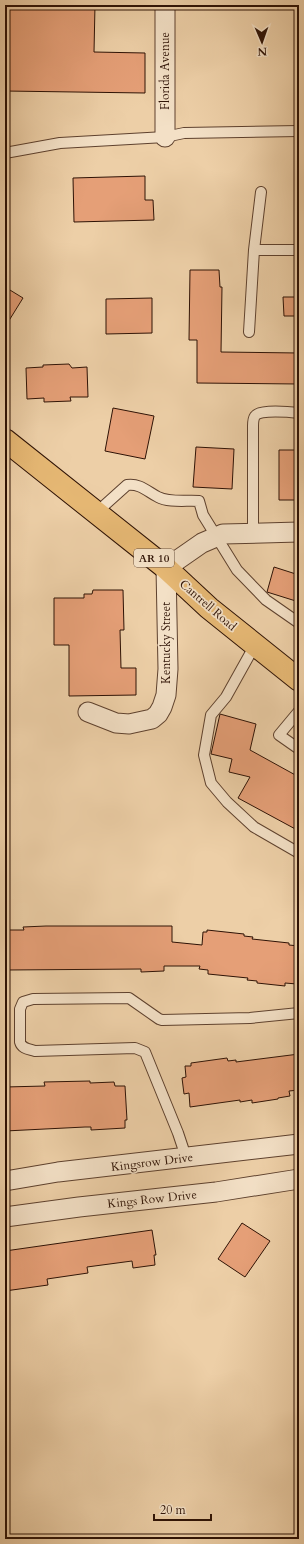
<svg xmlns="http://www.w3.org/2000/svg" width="304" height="1544" font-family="Cardo,serif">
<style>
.building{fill:#e59f77;stroke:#2e1205}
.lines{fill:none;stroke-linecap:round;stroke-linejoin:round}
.lane-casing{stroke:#5e412e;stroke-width:12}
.street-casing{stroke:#5e412e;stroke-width:21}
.primary-casing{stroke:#2e1205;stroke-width:24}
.lane{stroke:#f3e0c6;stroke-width:10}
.street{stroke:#f3e0c6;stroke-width:19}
.primary{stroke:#e6b874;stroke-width:22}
.labels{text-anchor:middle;stroke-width:3.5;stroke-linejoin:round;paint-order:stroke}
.shield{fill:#f3e0c6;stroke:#69503f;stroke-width:1}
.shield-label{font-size:11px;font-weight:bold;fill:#2e1205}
.street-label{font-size:12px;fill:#2e1205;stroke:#f3e0c6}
</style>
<rect width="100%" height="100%" fill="#edcfa7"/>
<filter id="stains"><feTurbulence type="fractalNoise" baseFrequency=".005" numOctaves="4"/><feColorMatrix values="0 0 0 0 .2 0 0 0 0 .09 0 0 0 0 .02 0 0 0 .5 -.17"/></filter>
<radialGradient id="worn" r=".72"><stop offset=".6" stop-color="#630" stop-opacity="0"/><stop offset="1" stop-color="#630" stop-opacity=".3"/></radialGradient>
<path class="building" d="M 5,5 L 95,5 L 94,52 L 145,53 L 145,93 L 5,91 Z
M 145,176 L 145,200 L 153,200 L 154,220 L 74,222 L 73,178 Z
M 190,270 L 219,270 L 220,287 L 222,287 L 221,352 L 299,353 L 299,384 L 197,383 L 197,340 L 189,340 Z
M 5,287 L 23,298 L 5,327 Z
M 283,297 L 299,297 L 299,316 L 284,316 Z
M 152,298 L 152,333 L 106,334 L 106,299 Z
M 69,364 L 72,368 L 87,367 L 88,397 L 70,397 L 71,401 L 44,402 L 44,398 L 27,399 L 26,368 L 43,367 L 43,365 Z
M 113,408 L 154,416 L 145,459 L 105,451 Z
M 196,447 L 234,449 L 232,489 L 193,487 Z
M 279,450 L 299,450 L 299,500 L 279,500 Z
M 274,567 L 299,575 L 299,602 L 267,592 Z
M 93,590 L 123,590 L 124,630 L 120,630 L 121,668 L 136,668 L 136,695 L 69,696 L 69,645 L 54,645 L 54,598 L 84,598 L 84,594 L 92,594 Z
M 220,714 L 256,724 L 250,750 L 299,777 L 299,831 L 238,798 L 250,777 L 229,772 L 232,759 L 211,754 Z
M 46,926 L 172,926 L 172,942 L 202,945 L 203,932 L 207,932 L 207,930 L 244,934 L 244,936 L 253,937 L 252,939 L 289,943 L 289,945 L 299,946 L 299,980 L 297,980 L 297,984 L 285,983 L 285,986 L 257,983 L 257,981 L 247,980 L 248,978 L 208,974 L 208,970 L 199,969 L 200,966 L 164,966 L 164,971 L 141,972 L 141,969 L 7,970 L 7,967 L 5,967 L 5,930 L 24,930 L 23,927 Z
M 299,1054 L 299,1090 L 289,1091 L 290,1096 L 278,1098 L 278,1099 L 252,1103 L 252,1100 L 240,1102 L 240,1100 L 190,1107 L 189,1093 L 184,1094 L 182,1078 L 186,1077 L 185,1066 L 191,1066 L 191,1063 L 227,1058 L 228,1061 L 236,1060 L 236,1062 Z
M 90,1081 L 90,1083 L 114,1082 L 115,1086 L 125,1086 L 127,1120 L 125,1120 L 125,1128 L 91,1130 L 91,1127 L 85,1127 L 5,1131 L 5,1087 L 45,1086 L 44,1082 Z
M 242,1223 L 270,1241 L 245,1277 L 218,1259 Z
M 152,1230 L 156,1255 L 154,1255 L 155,1265 L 133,1268 L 132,1261 L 87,1267 L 88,1273 L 47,1279 L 48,1285 L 5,1291 L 5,1251 Z"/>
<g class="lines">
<defs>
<path id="lane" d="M 5,153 L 60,143 L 165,137 L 184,133 L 299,131
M 254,250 L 299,250
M 249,332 L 254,250 L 261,192
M 97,512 L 127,485 C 140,483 148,492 158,497 C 169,503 187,500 199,501 L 203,515 L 237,570 L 266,600 L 299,623
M 253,532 L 253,426 C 253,423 253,419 255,416 C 259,409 291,412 299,413
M 255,645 L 226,697 L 211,715 L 204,755 L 211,783 L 227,802 L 254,827 L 299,853
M 299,711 L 279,735 L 299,749
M 186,1157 L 178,1133 L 145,1052 L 135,1048 L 35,1051 C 29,1049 22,1049 20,1042 L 20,1009 L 23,1002 L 33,999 L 129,998 L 159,1019 L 162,1020 L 250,1018 L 299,1013"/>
<path id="street" d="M 165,137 L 165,5
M 88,712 L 116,723 L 129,724 L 152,719 L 158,714 L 162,707 L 166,695 L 168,669 L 166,568 L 202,543 L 223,534 L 299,532
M 5,1181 L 58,1172 L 299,1144
M 5,1217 L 79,1207 L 216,1192 L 299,1179"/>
<path id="primary" d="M 5,440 L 166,568 L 209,608 L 299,680"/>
</defs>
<use href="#lane" class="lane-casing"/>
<use href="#street" class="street-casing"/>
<use href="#primary" class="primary-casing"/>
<use href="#lane" class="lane"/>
<use href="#street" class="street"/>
<use href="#primary" class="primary"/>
</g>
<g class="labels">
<rect class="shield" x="134" y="549" width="40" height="18" rx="3"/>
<g class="shield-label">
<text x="154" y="562">AR 10</text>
</g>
<g class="street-label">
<text transform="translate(165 71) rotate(-90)" y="4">Florida Avenue</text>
<text transform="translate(208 605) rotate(41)" y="4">Cantrell Road</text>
<text transform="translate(166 643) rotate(-90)" y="4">Kentucky Street</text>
<text transform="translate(152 1162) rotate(-7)" y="4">Kingsrow Drive</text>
<text transform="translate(152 1199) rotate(-6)" y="4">Kings Row Drive</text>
</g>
</g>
<rect width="304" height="1544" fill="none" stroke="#edcfa7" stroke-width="20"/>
<rect x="6" y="6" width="292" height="1532" fill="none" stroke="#2e1205" stroke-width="2"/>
<rect x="10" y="10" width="284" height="1524" fill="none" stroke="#2e1205"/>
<g transform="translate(262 42) rotate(178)" stroke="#f3e0c6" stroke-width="3" paint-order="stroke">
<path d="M0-3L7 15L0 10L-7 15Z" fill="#2e1205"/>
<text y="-6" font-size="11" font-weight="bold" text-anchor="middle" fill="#2e1205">N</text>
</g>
<path d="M154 1514v6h57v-6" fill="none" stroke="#2e1205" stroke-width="2"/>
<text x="160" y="1514" font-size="12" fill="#2e1205" stroke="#f3e0c6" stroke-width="3" paint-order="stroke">20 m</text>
<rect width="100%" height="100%" filter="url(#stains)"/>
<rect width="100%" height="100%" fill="url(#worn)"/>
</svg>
